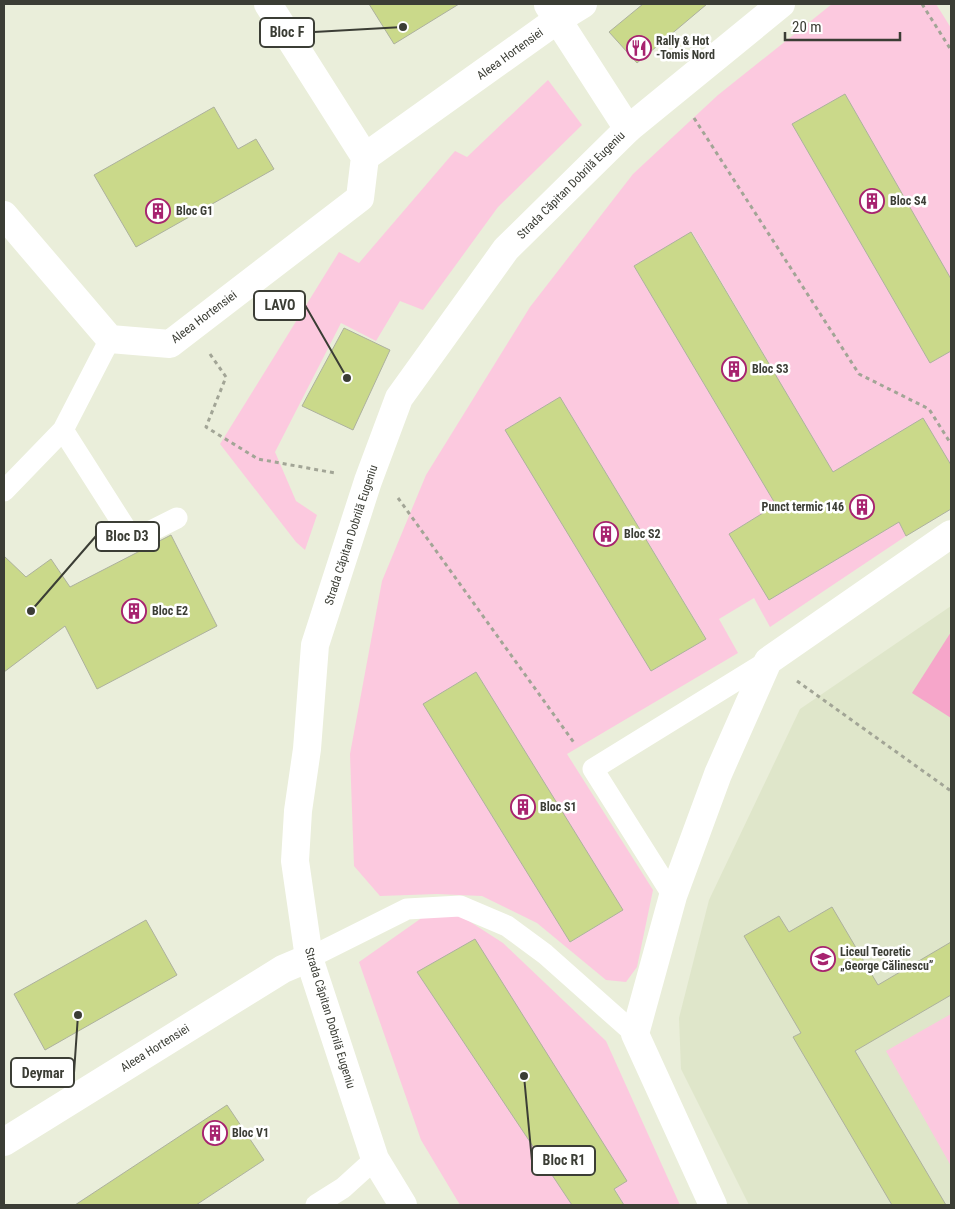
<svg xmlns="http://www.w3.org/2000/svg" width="955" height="1209" font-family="'Roboto Condensed',sans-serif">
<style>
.built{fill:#dfe6ca}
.green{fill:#fcc9df;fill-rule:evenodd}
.water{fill:#f6a6ca}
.building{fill:#cad98a;stroke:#adb19e}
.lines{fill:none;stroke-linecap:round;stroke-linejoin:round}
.path{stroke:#a2a596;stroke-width:3;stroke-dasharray:4 4;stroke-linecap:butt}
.service{stroke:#fff;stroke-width:21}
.minor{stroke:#fff;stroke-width:28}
.tertiary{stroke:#fff;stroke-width:28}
.labels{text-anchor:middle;stroke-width:5;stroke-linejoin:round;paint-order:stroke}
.poi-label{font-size:12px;font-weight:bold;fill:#3b3d35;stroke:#fff;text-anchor:start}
.street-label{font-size:12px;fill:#3b3d35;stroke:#fff}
.leader{fill:none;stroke:#3b3d35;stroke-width:2}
.callout-dot{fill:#3b3d35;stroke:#fff;stroke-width:2}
.callout{fill:#fff;stroke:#3b3d35;stroke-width:2}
.callout-label{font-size:14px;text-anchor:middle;font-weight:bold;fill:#3b3d35}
</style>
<rect width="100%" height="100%" fill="#eaeeda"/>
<path class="built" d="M 951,606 L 951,1205 L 749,1205 L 681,1069 L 679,1018 L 709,900 L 800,709 Z"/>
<path class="green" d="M 832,4 L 936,4 L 951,28 L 951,279 L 845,94 L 792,124 L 930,363 L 951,351 L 951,465 L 923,418 L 833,472 L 692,232 L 634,266 L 776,505 L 729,534 L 769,600 L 899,522 L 906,536 L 770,627 L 754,598 L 719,619 L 738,653 L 567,754 L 653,890 L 637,967 L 626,982 L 606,980 L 537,923 L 482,896 L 437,894 L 380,896 L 354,866 L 350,754 L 382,581 L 426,475 L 530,307 L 633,174 L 718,95 ZM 560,397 L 706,638 L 652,671 L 506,430 ZM 476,672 L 622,910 L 571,942 L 424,704 Z
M 548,80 L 582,125 L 498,207 L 423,310 L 400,301 L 376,341 L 341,323 L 275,452 L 296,501 L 317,515 L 305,550 L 296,542 L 220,444 L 339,252 L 359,263 L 455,151 L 467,157 Z
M 458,914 L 503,943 L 606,1041 L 680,1205 L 624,1205 L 475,940 L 417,972 L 572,1205 L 460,1205 L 421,1140 L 359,962 L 423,917 Z
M 951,1014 L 951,1166 L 886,1051 Z"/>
<path class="water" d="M 951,632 L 951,718 L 912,693 Z"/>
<path class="building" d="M 369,4 L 459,4 L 394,44 Z
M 643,4 L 707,4 L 637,63 L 609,32 Z
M 845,94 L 951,279 L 951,351 L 930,363 L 792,124 Z
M 214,107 L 238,149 L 256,139 L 274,169 L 136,247 L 94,175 Z
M 691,232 L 833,472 L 923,418 L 951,465 L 951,509 L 906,536 L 899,522 L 769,600 L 729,534 L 776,505 L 634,266 Z
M 344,328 L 390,350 L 353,430 L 302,406 Z
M 560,397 L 706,639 L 651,671 L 505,430 Z
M 171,535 L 217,626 L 97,689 L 65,626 L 4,672 L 4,556 L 26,577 L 51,559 L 70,587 Z
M 476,672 L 623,910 L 570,942 L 423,704 Z
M 832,907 L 878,985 L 951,942 L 951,995 L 855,1051 L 946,1205 L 892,1205 L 793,1037 L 801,1033 L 744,936 L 779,916 L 789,932 Z
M 146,920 L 177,975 L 45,1050 L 14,994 Z
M 475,939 L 627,1181 L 614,1189 L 624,1205 L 572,1205 L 417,972 Z
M 227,1105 L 264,1160 L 196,1205 L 75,1205 Z"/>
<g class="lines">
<path class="path" d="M 922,4 L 951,50
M 694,118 L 859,374 L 929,409 L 951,444
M 210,354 L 226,377 L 206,427 L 258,459 L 335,473
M 398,498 L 575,744
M 797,681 L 951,791"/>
<path class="service" d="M 110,339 L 63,430 L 133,540 L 177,518
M 4,491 L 63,430
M 673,896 L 593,769 L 768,661
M 309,958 L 407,909 L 460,906 L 507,926 L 545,954 L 635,1034
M 316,1205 L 343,1188 L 375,1159"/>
<path class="minor" d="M 268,4 L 365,157 L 557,20 L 583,4
M 548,5 L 628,129
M 4,215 L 110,339 L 170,344 L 360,198 L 365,157
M 4,1142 L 283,969 L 309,958
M 713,1205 L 635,1034 L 673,896 L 718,774 L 768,661 L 951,534"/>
<path class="tertiary" d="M 403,1205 L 375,1159 L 309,958 L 295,861 L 298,811 L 307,749 L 315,645 L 368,481 L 399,398 L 506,249 L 628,129 L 781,4"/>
</g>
<defs>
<symbol id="restaurant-ring" viewBox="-11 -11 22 22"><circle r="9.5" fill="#fff" stroke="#a7236f" stroke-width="1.5"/><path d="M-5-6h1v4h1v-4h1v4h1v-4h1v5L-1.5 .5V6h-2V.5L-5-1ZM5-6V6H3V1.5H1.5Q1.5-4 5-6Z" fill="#a7236f"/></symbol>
<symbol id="building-ring" viewBox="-11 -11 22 22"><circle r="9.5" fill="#fff" stroke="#a7236f" stroke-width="1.5"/><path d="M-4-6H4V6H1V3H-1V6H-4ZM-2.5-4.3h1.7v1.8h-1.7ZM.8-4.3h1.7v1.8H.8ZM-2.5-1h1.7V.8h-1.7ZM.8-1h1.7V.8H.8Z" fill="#a7236f"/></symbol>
<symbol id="school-ring" viewBox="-11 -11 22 22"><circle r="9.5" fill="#fff" stroke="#a7236f" stroke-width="1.5"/><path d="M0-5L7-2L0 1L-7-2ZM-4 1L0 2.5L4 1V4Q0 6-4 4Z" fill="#a7236f"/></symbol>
</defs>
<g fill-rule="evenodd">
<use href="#restaurant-ring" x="625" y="34" width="28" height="28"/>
<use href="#building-ring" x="858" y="187" width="28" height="28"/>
<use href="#building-ring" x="144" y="197" width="28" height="28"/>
<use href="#building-ring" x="720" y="355" width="28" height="28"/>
<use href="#building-ring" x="848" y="493" width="28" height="28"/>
<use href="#building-ring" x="592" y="520" width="28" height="28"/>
<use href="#building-ring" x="120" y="597" width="28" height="28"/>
<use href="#building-ring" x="509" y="793" width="28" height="28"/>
<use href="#school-ring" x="809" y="945" width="28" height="28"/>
<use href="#building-ring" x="201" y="1119" width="28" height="28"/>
</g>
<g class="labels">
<g class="poi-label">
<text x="656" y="45">Rally &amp; Hot<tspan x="656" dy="14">-Tomis Nord</tspan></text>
<text x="890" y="205">Bloc S4</text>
<text x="176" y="215">Bloc G1</text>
<text x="752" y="373">Bloc S3</text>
<text x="844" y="511" text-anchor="end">Punct termic 146</text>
<text x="624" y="538">Bloc S2</text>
<text x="152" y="615">Bloc E2</text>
<text x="540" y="811">Bloc S1</text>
<text x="840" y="956">Liceul Teoretic<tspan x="840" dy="14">„George Călinescu”</tspan></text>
<text x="232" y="1137">Bloc V1</text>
</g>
<g class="street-label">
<text transform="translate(510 54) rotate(-36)" y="4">Aleea Hortensiei</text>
<text transform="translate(571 185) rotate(-45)" y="4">Strada Căpitan Dobrilă Eugeniu</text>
<text transform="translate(204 317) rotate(-37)" y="4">Aleea Hortensiei</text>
<text transform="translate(351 535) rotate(-72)" y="4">Strada Căpitan Dobrilă Eugeniu</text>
<text transform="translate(330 1018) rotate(73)" y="4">Strada Căpitan Dobrilă Eugeniu</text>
<text transform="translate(155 1048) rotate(-32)" y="4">Aleea Hortensiei</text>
</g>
</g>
<path class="leader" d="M403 27L314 32M347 378L305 305M31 611L96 536M78 1015L74 1073M524 1076L532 1161"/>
<g class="callout-dot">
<circle cx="403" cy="27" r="5"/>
<circle cx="347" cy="378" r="5"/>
<circle cx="31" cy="611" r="5"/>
<circle cx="78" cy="1015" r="5"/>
<circle cx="524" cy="1076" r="5"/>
</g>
<g class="callout">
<rect x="260" y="18" width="54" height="29" rx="5"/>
<rect x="254" y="291" width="51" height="29" rx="5"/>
<rect x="96" y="522" width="63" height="29" rx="5"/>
<rect x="11" y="1058" width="63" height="29" rx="5"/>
<rect x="532" y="1146" width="63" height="29" rx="5"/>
</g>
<g class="callout-label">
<text x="287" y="37">Bloc F</text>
<text x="280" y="310">LAVO</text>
<text x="127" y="541">Bloc D3</text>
<text x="43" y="1078">Deymar</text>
<text x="564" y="1165">Bloc R1</text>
</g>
<rect width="955" height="1209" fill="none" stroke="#3b3d35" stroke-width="10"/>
<path d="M785 32v8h115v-8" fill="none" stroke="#3b3d35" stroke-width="2.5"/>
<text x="792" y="32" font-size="15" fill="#3b3d35" stroke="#ffffff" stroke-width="4" paint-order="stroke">20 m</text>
</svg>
